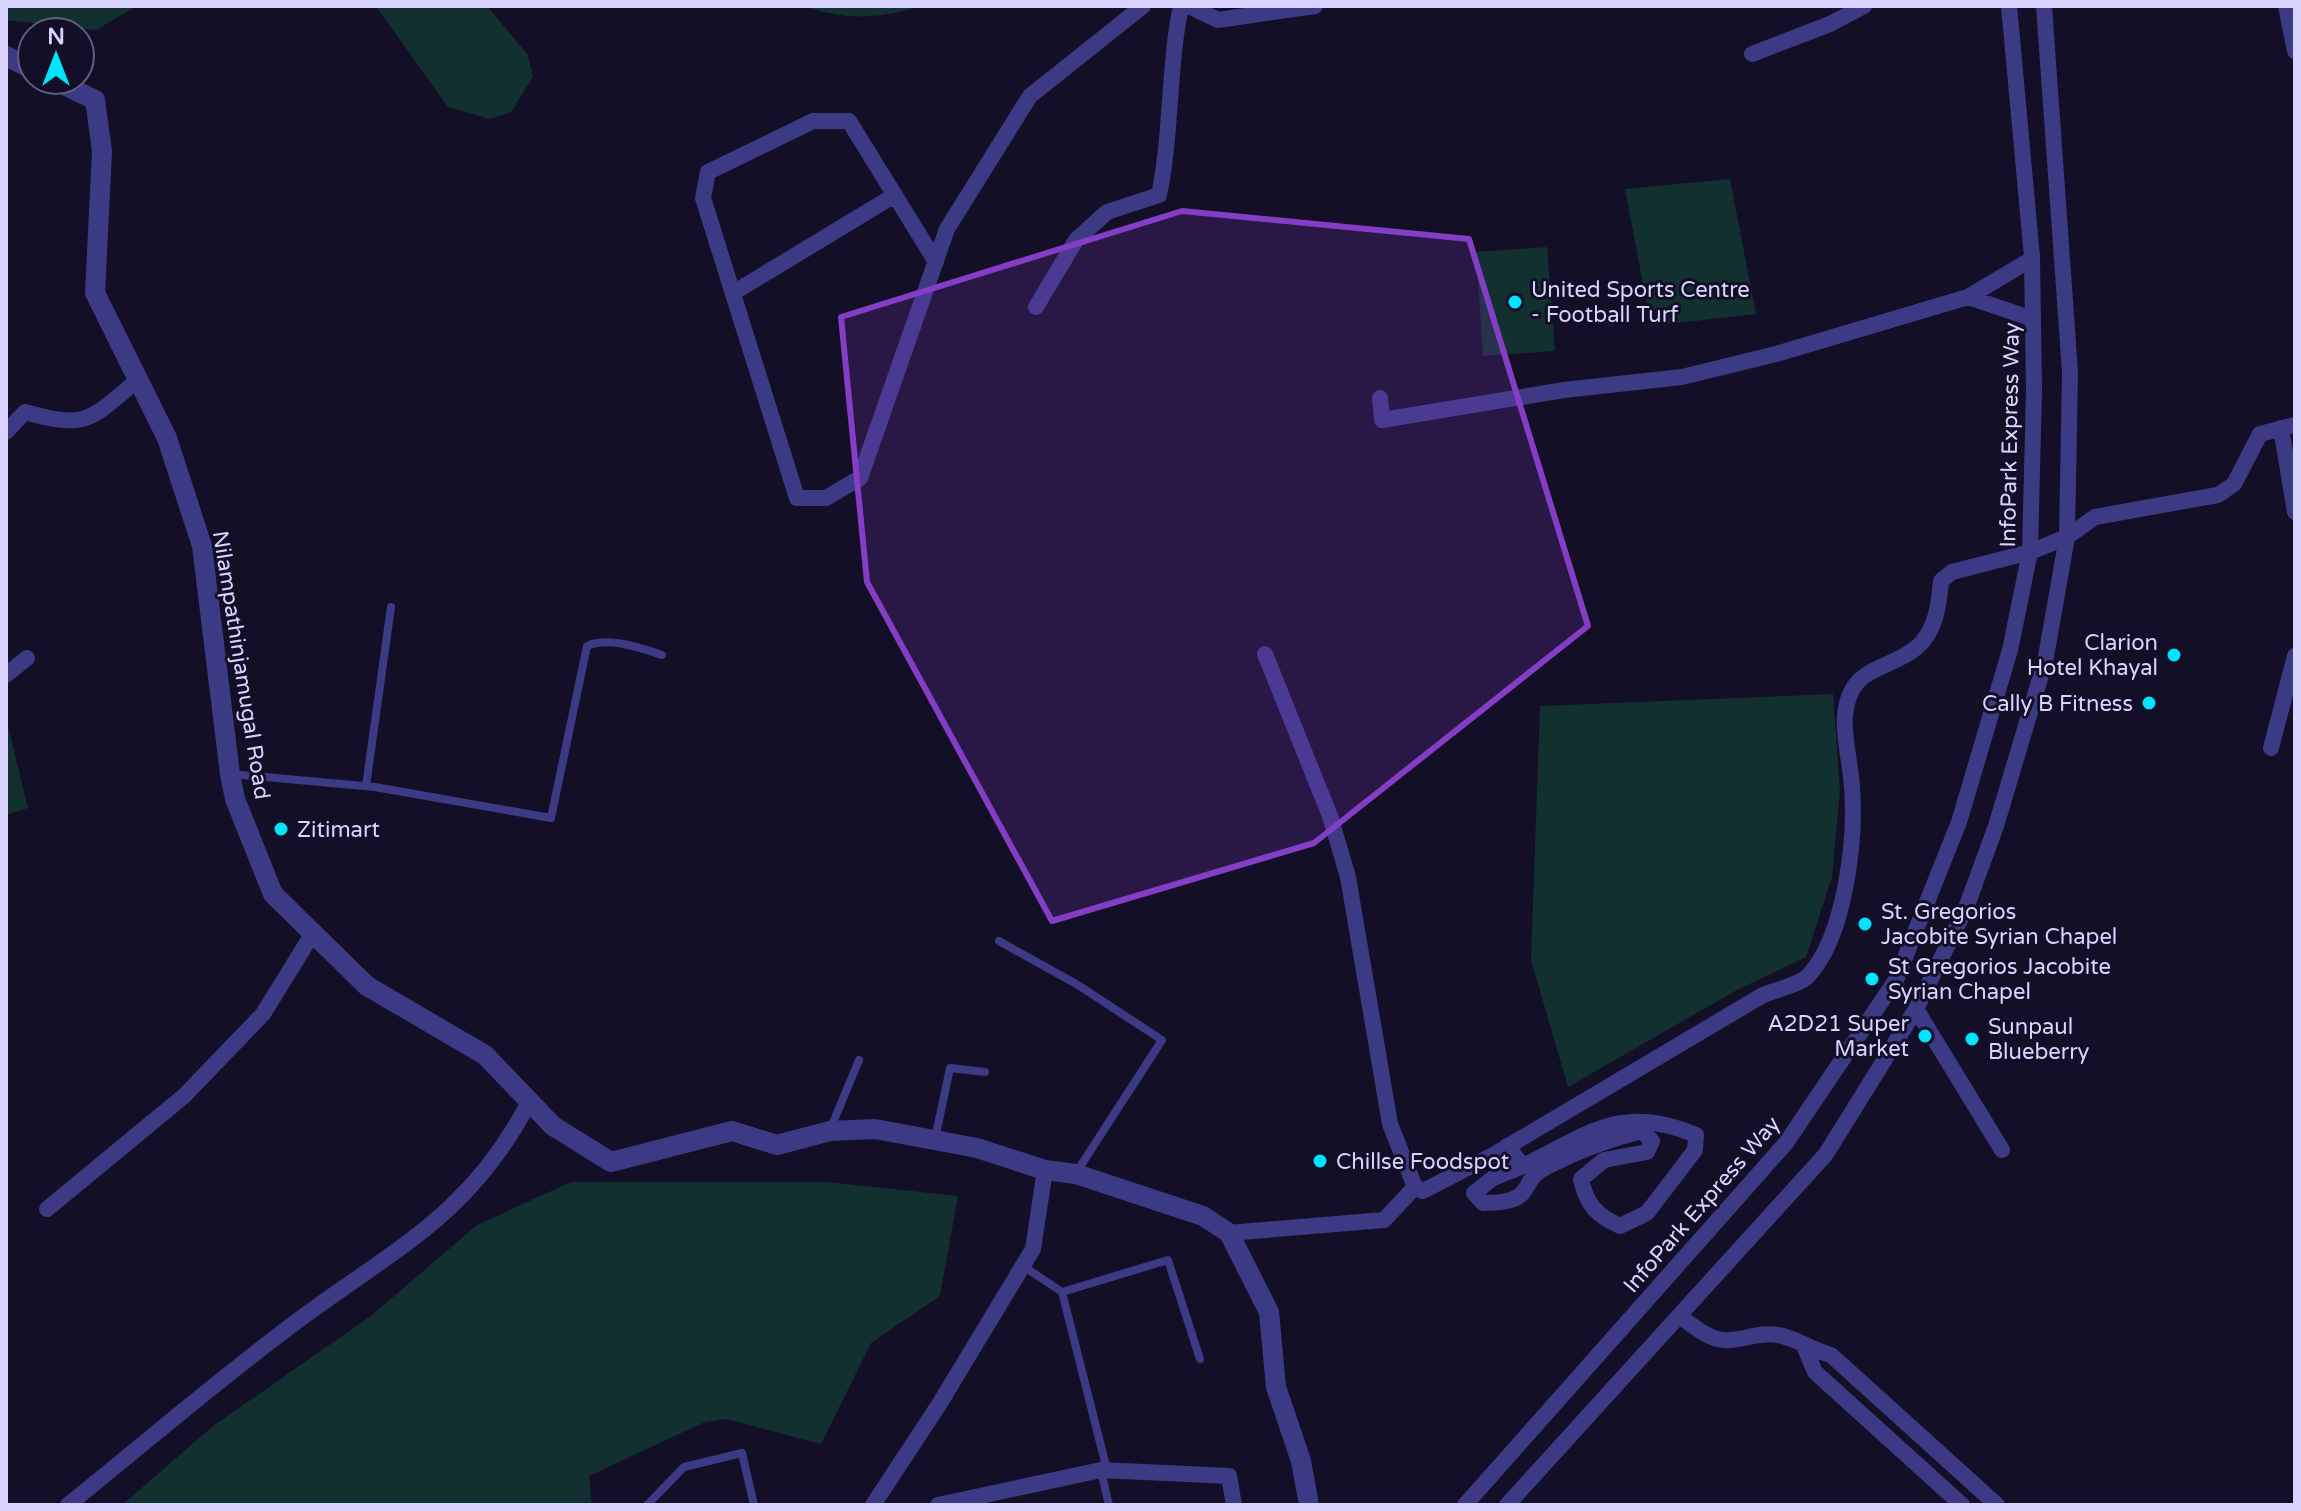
<svg xmlns="http://www.w3.org/2000/svg" width="2301" height="1511" font-family="'Varela Round',sans-serif">
<style>
.green{fill:#12302f}
.lines{fill:none;stroke-linecap:round;stroke-linejoin:round}
.service{stroke:#3d3a85;stroke-width:8}
.minor{stroke:#3d3a85;stroke-width:16}
.tertiary{stroke:#3d3a85;stroke-width:20}
.marked{fill:#843dc5;fill-opacity:0.2;stroke:#843dc5;stroke-width:6;stroke-linejoin:round}
.poi-dot{fill:#00e5ff;stroke:#130f26;stroke-width:3}
.labels{text-anchor:middle;stroke-width:6;stroke-linejoin:round;paint-order:stroke}
.poi-label{font-size:22px;fill:#d9d4ff;stroke:#130f26;text-anchor:start}
.street-label{font-size:22px;fill:#d9d4ff;stroke:#130f26}
</style>
<rect width="100%" height="100%" fill="#130f26"/>
<path class="green" d="M 6,6 L 137,6 L 96,30 L 6,20 Z
M 376,6 L 487,6 L 528,55 L 533,77 L 511,112 L 490,119 L 448,107 Z
M 804,6 L 921,6 C 878,19 847,21 804,6 Z
M 1730,179 L 1756,314 L 1651,326 L 1625,189 Z
M 1547,247 L 1555,351 L 1483,356 L 1476,252 Z
M 1833,694 L 1840,791 L 1832,877 L 1806,957 L 1737,990 L 1568,1087 L 1531,960 L 1540,706 Z
M 6,718 L 28,808 L 6,815 Z
M 571,1182 L 828,1182 L 958,1196 L 940,1296 L 871,1343 L 821,1444 L 726,1419 L 705,1422 L 589,1476 L 592,1505 L 122,1505 L 213,1426 L 372,1315 L 477,1225 Z"/>
<g class="lines">
<path class="service" d="M 231,774 L 375,787 L 551,818 L 587,646 C 608,636 641,648 662,655
M 366,786 L 391,607
M 999,941 L 1078,985 L 1162,1040 L 1076,1173
M 830,1130 L 859,1060
M 935,1139 L 950,1068 L 985,1072
M 1023,1266 L 1062,1292 L 1107,1470
M 1062,1292 L 1168,1260 L 1200,1359
M 1101,1471 L 1109,1505
M 647,1505 L 684,1467 L 742,1453 L 754,1505"/>
<path class="minor" d="M 1189,6 L 1218,20 L 1315,6
M 2286,6 L 2295,51
M 1752,54 L 1830,24 L 1864,6
M 2032,259 L 1968,297 L 2033,319
M 936,262 L 849,121 L 813,121 L 708,172 L 703,198 L 797,498 L 826,498 L 860,478 L 947,229 L 1030,96 L 1143,6
M 733,293 L 895,195
M 1036,307 L 1076,240 L 1107,212 L 1159,195 C 1172,133 1168,68 1181,6
M 1380,398 L 1382,420 L 1564,390 L 1682,377 L 1776,354 L 1968,297
M 2281,428 L 2295,512
M 6,432 L 25,412 C 89,430 90,419 139,379
M 1265,654 L 1330,816 L 1348,877 L 1390,1124 L 1415,1187 L 1423,1191 L 1495,1154 L 1763,995 C 1775,990 1799,985 1808,976 C 1845,937 1856,840 1852,788 C 1851,764 1843,739 1845,715 C 1850,665 1886,672 1916,648 C 1936,632 1939,604 1941,581 L 1952,572 L 2030,552 L 2067,537 L 2095,517 L 2218,495 L 2234,484 L 2260,434 L 2295,425
M 6,675 L 27,658
M 2271,748 L 2295,656
M 1916,1009 L 2002,1150
M 1507,1146 L 1523,1166 C 1589,1134 1621,1103 1696,1135 L 1695,1150 L 1647,1213 L 1620,1226 C 1597,1216 1586,1204 1581,1179 L 1604,1160 L 1647,1152 L 1652,1141 L 1642,1131 C 1609,1139 1578,1151 1548,1166 C 1515,1182 1540,1203 1483,1203 L 1474,1193 L 1493,1178 L 1523,1166
M 47,1209 L 184,1096 L 263,1014 L 313,933
M 1229,1233 L 1384,1220 L 1415,1187
M 1679,1316 C 1693,1325 1706,1338 1723,1340 C 1741,1342 1759,1331 1778,1335 C 1795,1338 1813,1350 1831,1355 L 1997,1505
M 1805,1348 L 1815,1372 L 1962,1505
M 68,1505 C 145,1443 220,1378 300,1319 C 396,1248 471,1214 529,1102
M 873,1505 L 940,1403 L 1033,1249 L 1045,1170
M 938,1505 L 1101,1470 L 1229,1476 L 1234,1505
M 1465,1505 L 1786,1143 L 1896,980 L 1959,822 L 2010,650 L 2030,552 L 2034,391 L 2032,257 L 2009,6
M 1507,1505 L 1826,1154 L 1916,1009 L 1966,908 L 1996,826 L 2045,662 L 2067,537 L 2070,372 L 2044,6"/>
<path class="tertiary" d="M 6,56 L 32,69
M 54,80 L 95,100 L 102,151 L 95,293 L 167,438 L 202,546 L 230,774 L 235,799 L 273,894 L 367,986 L 485,1055 L 553,1126 L 611,1162 L 732,1131 L 777,1145 L 830,1131 L 875,1129 L 977,1148 L 1045,1170 L 1076,1174 L 1203,1216 L 1229,1233 L 1269,1312 L 1276,1387 L 1301,1461 L 1309,1505"/>
</g>
<path class="marked" d="M 1182,211 L 1469,239 L 1588,626 L 1314,843 L 1052,921 L 867,582 L 841,317 Z"/>
<g class="poi-dot">
<circle cx="1515" cy="302" r="8"/>
<circle cx="2174" cy="655" r="8"/>
<circle cx="2149" cy="703" r="8"/>
<circle cx="281" cy="829" r="8"/>
<circle cx="1865" cy="924" r="8"/>
<circle cx="1872" cy="979" r="8"/>
<circle cx="1925" cy="1036" r="8"/>
<circle cx="1972" cy="1039" r="8"/>
<circle cx="1320" cy="1161" r="8"/>
</g>
<g class="labels">
<g class="poi-label">
<text x="1531" y="297">United Sports Centre<tspan x="1531" dy="25">- Football Turf</tspan></text>
<text x="2158" y="650" text-anchor="end">Clarion<tspan x="2158" dy="25">Hotel Khayal</tspan></text>
<text x="2133" y="711" text-anchor="end">Cally B Fitness</text>
<text x="297" y="837">Zitimart</text>
<text x="1881" y="919">St. Gregorios<tspan x="1881" dy="25">Jacobite Syrian Chapel</tspan></text>
<text x="1888" y="974">St Gregorios Jacobite<tspan x="1888" dy="25">Syrian Chapel</tspan></text>
<text x="1909" y="1031" text-anchor="end">A2D21 Super<tspan x="1909" dy="25">Market</tspan></text>
<text x="1988" y="1034">Sunpaul<tspan x="1988" dy="25">Blueberry</tspan></text>
<text x="1336" y="1169">Chillse Foodspot</text>
</g>
<g class="street-label">
<text transform="translate(2009 435) rotate(-89)" y="8">InfoPark Express Way</text>
<text transform="translate(242 665) rotate(81)" y="8">Nilampathinjamugal Road</text>
<text transform="translate(1701 1204) rotate(-49)" y="8">InfoPark Express Way</text>
</g>
</g>
<rect width="2301" height="1511" fill="none" stroke="#d9d4ff" stroke-width="16"/>
<g transform="translate(56 56)"><circle r="38" fill="#130f26" stroke="#625e7d" stroke-width="2"/>
<path d="M0-6L14 30L0 20L-14 30Z" fill="#00e5ff"/>
<text y="-12" font-size="22" font-weight="bold" text-anchor="middle" fill="#d9d4ff">N</text>
</g>
</svg>
